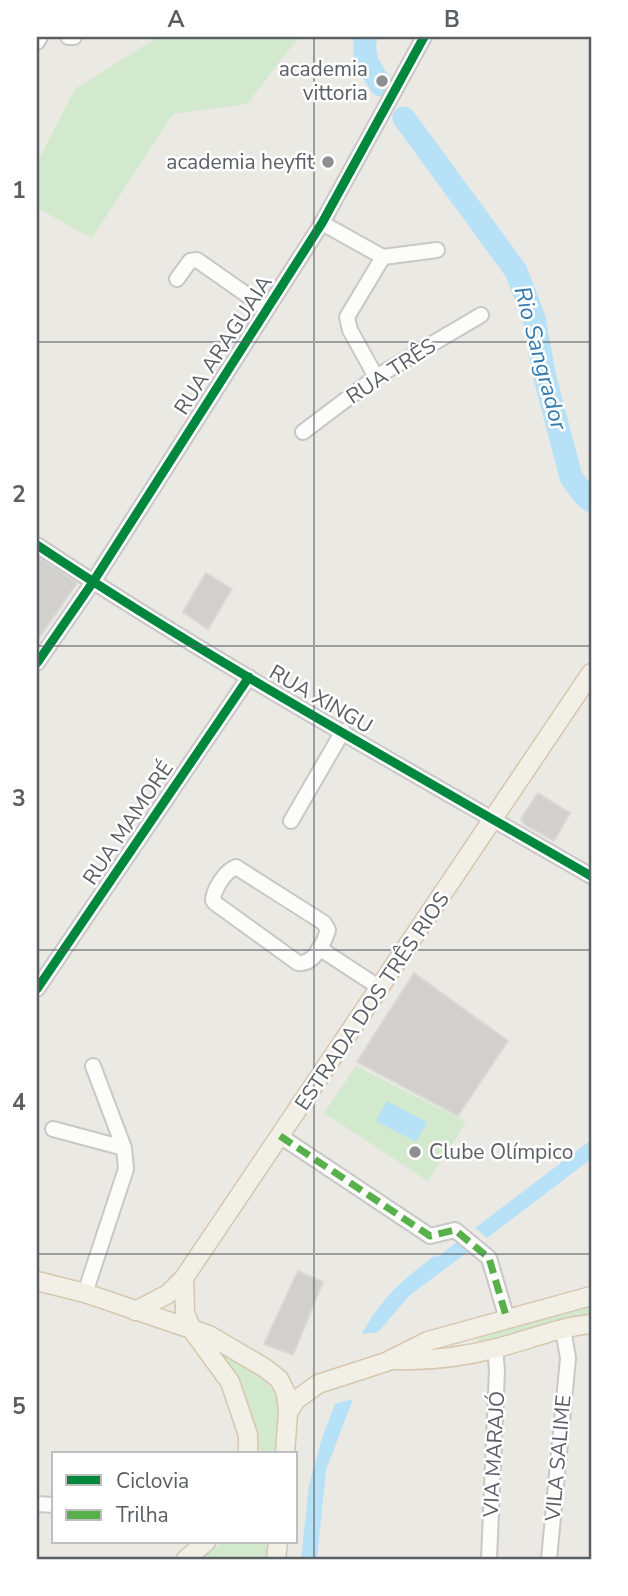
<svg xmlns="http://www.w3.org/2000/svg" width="628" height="1596" font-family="'Nunito Sans',sans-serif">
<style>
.green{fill:#d3e9cd}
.water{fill:#b6e1f7}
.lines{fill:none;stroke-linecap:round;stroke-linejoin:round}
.river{stroke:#b6e1f7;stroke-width:23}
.building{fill:#d1d0cd;stroke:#dad8d4;stroke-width:2}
.minor-casing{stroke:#c7c8c7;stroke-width:18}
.major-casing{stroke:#d6c7af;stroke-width:21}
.minor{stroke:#fcfcfb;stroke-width:14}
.major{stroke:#f2efe7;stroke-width:18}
.quiet{stroke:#58b04a;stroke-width:7;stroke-dasharray:14 7;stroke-linecap:butt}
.cycleway-casing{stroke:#fff;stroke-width:13}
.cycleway{stroke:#00873e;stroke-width:9}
.grid{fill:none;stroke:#5a5f64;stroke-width:2;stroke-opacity:0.55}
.poi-dot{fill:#8d8f91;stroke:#fff;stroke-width:2.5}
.labels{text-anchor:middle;stroke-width:5;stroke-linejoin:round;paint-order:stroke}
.poi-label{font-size:21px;fill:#5a5f64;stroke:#fff;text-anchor:end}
.street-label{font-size:21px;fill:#5a5f64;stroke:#fff}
.water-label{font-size:23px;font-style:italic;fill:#327bb1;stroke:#fff}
.neatline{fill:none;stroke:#5a5f64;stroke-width:2.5}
.grid-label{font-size:23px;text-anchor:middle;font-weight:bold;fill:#5a5f64}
</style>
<rect width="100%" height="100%" fill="#ebe9e4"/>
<path class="green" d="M 158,37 L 299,37 L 247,104 L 173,114 L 92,238 L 37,208 L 37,163 L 75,89 Z
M 356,1066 L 466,1122 L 428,1181 L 324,1113 Z
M 591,1303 L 591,1316 L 581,1316 L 487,1341 L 478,1342 L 477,1338 Z
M 215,1348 C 239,1364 277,1379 280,1410 C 282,1424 278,1440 277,1454 L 254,1454 C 259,1413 237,1381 215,1348 Z
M 222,1542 L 269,1542 L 267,1559 L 201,1559 Z"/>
<path class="water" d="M 558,428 L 578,477 L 591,494 L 591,511 C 564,484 562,464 558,428 Z
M 387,1101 L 427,1122 L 416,1142 L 376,1121 Z
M 591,1140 L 591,1159 L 487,1238 L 475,1228 Z
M 457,1242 L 469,1251 L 410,1295 L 378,1332 L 362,1334 C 380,1299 405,1277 436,1255 L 438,1257 Z
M 353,1399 L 326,1470 L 317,1559 L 301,1559 L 309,1485 L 322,1438 L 335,1404 Z"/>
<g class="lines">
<path class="river" d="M 366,37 C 361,56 370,69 381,85
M 404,118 L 516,271 L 534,318 L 545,378 L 571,477 L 584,495 L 591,501"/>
</g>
<path class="building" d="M 37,556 L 77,583 L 37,641 Z
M 206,573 L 232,589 L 208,629 L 183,612 Z
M 538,793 L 570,813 L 554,841 L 524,824 L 521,819 Z
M 414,973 L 508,1041 L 458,1116 L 357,1062 Z
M 298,1271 L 323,1282 L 293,1355 L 264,1344 Z"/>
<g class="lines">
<defs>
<path id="minor" d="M 68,37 L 74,37
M 37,42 L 40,37
M 322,223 L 383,257
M 177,279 L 190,261 L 197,260 L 267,309
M 376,377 L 350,330 L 347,317 L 383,257 L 437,250
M 303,432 L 376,377 L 481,315
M 37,545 C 216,664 405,768 591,876
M 37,663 L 93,582 L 322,223 L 424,37
M 291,821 L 343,731
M 236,867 L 324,923 L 328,930 C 324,943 314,965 298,963 L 215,903 L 213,900 C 214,889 225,871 236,867 Z
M 319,948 L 380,988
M 37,989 L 249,677
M 53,1129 L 124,1148
M 280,1136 L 430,1236 L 455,1230 L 489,1258 L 507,1319
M 85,1293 L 126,1169 L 124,1148 L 93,1066
M 37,1504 L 54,1505
M 489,1559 L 497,1370 L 495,1349
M 549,1559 L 568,1358 L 563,1329"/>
<path id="major" d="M 184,1278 L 185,1313 L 192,1330 L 230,1382 L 248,1435 L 248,1454
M 37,1281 L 85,1293 L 209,1335 L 265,1368 L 279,1379 L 286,1393 L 288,1412 L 285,1454
M 135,1311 L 168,1294 L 184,1278 L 591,673
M 395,1360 C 430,1361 463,1357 497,1348 C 528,1340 559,1327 591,1324
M 288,1412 L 296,1400 L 318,1384 L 386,1362 L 428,1341 L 591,1296
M 186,1559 L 206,1542
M 276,1559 L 278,1542"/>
</defs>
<use href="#minor" class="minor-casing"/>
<use href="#major" class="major-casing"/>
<use href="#minor" class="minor"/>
<use href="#major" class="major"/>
<path class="quiet" d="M 280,1136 L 430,1236 L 455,1230 L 489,1258 L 507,1319"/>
<defs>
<path id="cycleway" d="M 37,545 C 216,664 405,768 591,876
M 37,663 L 93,582 L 322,223 L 424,37
M 37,989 L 249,677"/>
</defs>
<use href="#cycleway" class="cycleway-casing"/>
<use href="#cycleway" class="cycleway"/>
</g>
<path class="grid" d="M 314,37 L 314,1559M 37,342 L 591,342M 37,646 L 591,646M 37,950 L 591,950M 37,1254 L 591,1254"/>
<g class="poi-dot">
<circle cx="382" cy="81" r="7"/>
<circle cx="328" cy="162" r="7"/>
<circle cx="415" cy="1152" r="7"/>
</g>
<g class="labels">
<g class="poi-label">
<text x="368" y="76">academia<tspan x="368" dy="24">vittoria</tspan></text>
<text x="314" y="169">academia heyfit</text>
<text x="429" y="1159" text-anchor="start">Clube Olímpico</text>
</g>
<g class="street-label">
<text transform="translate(223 345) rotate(-57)" y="7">RUA ARAGUAIA</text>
<text transform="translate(391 371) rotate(-33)" y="7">RUA TRÊS</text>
<text transform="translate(321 699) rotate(30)" y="7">RUA XINGU</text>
<text transform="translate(128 823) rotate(-56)" y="7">RUA MAMORÉ</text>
<text transform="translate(372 1001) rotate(-56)" y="7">ESTRADA DOS TRÊS RIOS</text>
<text transform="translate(494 1454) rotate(-87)" y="7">VIA MARAJÓ</text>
<text transform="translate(558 1458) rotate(-85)" y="7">VILA SALIME</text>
</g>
<g class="water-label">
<text transform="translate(541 358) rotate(75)" y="8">Rio Sangrador</text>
</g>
</g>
<rect width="628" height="1596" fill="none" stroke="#ffffff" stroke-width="77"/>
<rect x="52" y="1452" width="245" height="91" fill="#ffffff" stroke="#bdbfc1" stroke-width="2"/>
<rect x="66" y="1475" width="35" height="10" fill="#00873e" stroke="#bdbfc1" stroke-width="2"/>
<text x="116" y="1488" font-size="21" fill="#5a5f64">Ciclovia</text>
<rect x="66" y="1510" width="35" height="10" fill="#58b04a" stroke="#bdbfc1" stroke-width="2"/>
<text x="116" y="1522" font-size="21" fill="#5a5f64">Trilha</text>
<rect x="38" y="38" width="552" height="1520" class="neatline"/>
<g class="grid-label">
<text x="176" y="27">A</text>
<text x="452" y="27">B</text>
<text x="19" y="198">1</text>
<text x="19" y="502">2</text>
<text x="19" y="806">3</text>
<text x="19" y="1110">4</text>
<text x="19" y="1414">5</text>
</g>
</svg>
